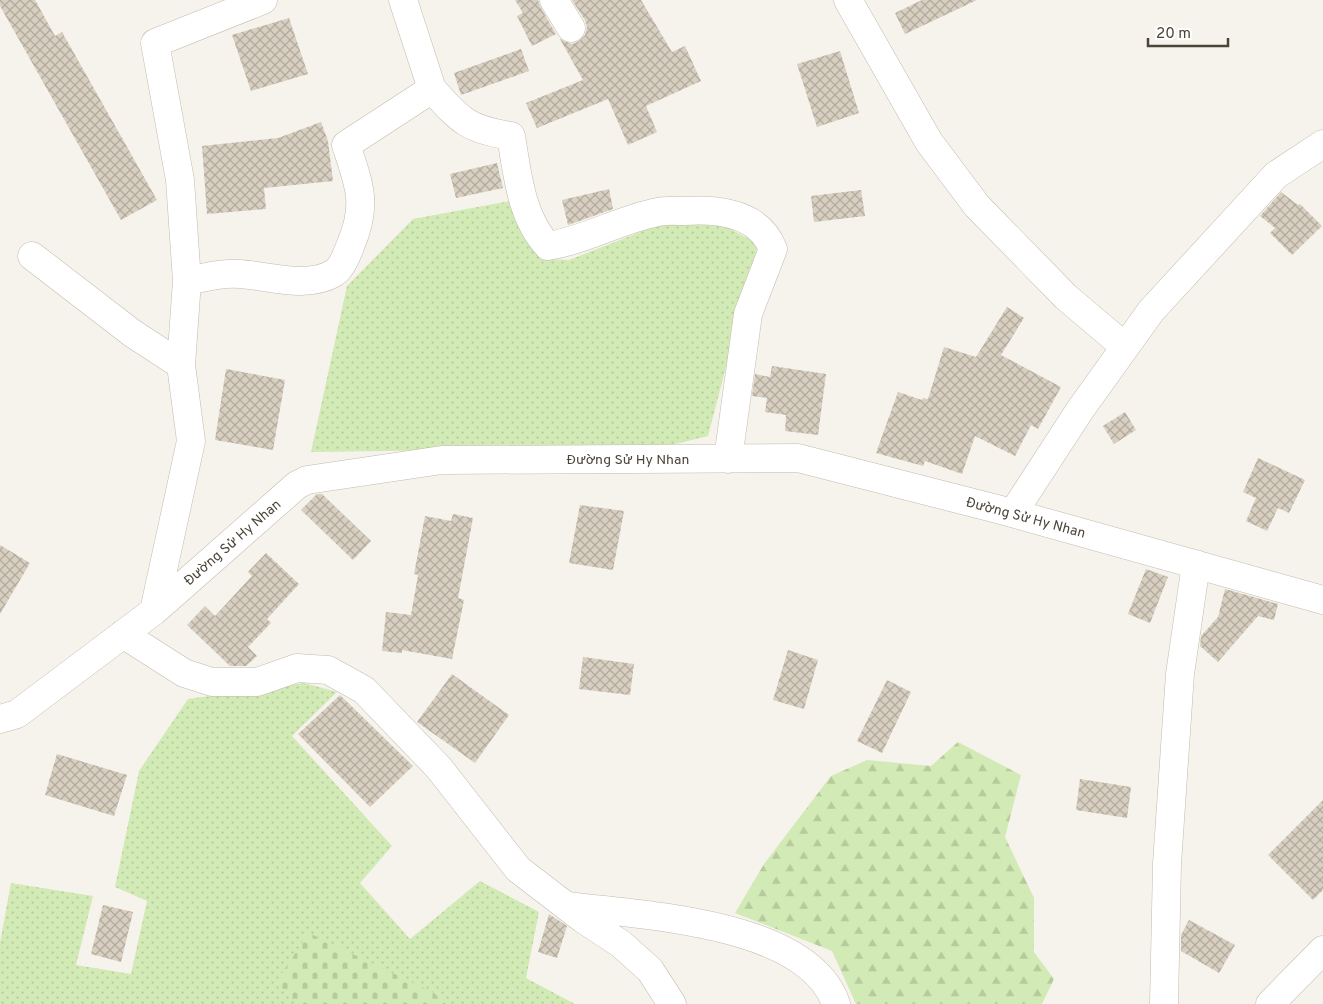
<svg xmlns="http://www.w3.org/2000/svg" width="1323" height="1004" font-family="Overpass,sans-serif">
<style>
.grass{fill:url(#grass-dots)}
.forest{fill:url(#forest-firs)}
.cemetery{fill:url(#cemetery-stones)}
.building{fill:url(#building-cross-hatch)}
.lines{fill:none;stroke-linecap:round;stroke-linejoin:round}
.minor-casing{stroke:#c2bbae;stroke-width:29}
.minor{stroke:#fff;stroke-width:28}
.labels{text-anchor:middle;stroke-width:4;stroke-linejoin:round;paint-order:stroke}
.street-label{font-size:14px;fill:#4b4439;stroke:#fff}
</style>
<defs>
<pattern id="grass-dots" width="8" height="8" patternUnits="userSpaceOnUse" patternTransform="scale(1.25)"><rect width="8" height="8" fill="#d2eab5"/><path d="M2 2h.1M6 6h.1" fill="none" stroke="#b6ca9c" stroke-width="1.8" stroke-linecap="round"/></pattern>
<pattern id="forest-firs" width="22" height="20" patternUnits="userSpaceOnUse" patternTransform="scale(1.25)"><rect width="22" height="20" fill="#d2eab5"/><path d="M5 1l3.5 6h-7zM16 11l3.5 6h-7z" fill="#b6ca9c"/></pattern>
<pattern id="cemetery-stones" width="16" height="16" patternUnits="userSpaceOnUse" patternTransform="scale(1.25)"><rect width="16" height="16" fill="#d2eab5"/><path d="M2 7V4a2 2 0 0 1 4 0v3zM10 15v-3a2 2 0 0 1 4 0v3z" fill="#b6ca9c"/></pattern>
<pattern id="building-cross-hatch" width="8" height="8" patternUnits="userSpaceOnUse" patternTransform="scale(1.25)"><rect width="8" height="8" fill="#d8cfc1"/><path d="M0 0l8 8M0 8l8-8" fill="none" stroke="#b1aa9e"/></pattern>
</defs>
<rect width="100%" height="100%" fill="#f6f3ec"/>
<path class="grass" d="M 515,200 L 541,259 L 569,260 L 663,223 L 725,226 L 758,244 L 708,436 L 663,447 L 311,452 L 347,286 L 413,219 Z
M 304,683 L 337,692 L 292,736 L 392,846 L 360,883 L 410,939 L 480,881 L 539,912 L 526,978 L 575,1004 L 0,1004 L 0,943 L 11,883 L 93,896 L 76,965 L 131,974 L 147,901 L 115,887 L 139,771 L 188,699 Z"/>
<path class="forest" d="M 958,742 L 1021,775 L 1005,837 L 1034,898 L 1034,952 L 1054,979 L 1042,1004 L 856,1004 L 832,951 L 735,913 L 764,864 L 831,776 L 867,760 L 931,766 Z"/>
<path class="cemetery" d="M 309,933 L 434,993 L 446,1004 L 296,1004 L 276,982 Z"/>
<path class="building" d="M 0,0 L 35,0 L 55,36 L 62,32 L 157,200 L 121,220 L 0,6 Z
M 515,0 L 538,0 L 541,8 L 556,34 L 532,46 L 517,16 L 523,13 Z
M 572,0 L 641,0 L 672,52 L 685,46 L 701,81 L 646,106 L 657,132 L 628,145 L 608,99 L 537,128 L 526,103 L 583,80 L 560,39 L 572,44 L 579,41 L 585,35 L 587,27 L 585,20 Z
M 922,0 L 977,0 L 905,34 L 895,13 Z
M 289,18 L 308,74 L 251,91 L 232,35 Z
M 521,49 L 529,71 L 461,95 L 454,73 Z
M 840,51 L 859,113 L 817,127 L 797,64 Z
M 321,122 L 328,141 L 333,181 L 264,188 L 266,209 L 207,214 L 202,146 L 278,138 Z
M 497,163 L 503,188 L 456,198 L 450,174 Z
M 609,189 L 613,209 L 568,225 L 562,200 Z
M 861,190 L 865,216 L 814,222 L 811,196 Z
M 1281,192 L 1298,205 L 1300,204 L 1322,226 L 1292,255 L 1270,233 L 1275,228 L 1260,216 Z
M 1007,307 L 1024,318 L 1001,355 L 1061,387 L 1038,429 L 1031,425 L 1015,456 L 975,436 L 962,474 L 925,461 L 923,466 L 876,453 L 898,392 L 922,400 L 923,398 L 928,399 L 944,347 L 976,357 Z
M 772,366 L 826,374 L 818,435 L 785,431 L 786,415 L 765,412 L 767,398 L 752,396 L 755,374 L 770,377 Z
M 226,369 L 285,380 L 273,450 L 215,440 Z
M 1125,412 L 1136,430 L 1114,444 L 1103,426 Z
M 1258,458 L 1305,480 L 1289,513 L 1278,508 L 1267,531 L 1246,521 L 1256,498 L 1243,492 Z
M 317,494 L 322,494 L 371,541 L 353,560 L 301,510 Z
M 580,505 L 624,511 L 613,570 L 569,563 Z
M 453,514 L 473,518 L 458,598 L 464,600 L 452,659 L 402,650 L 402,653 L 382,651 L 386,612 L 411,615 L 418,575 L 414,574 L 425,516 L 451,521 Z
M 0,545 L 30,563 L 0,614 Z
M 266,553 L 299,584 L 267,619 L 271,623 L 248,647 L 257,656 L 246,666 L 230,666 L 187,625 L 205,606 L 215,616 L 252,576 L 248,572 Z
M 1146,569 L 1168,577 L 1150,623 L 1128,614 Z
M 1225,589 L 1278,604 L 1274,620 L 1258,616 L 1218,662 L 1200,646 L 1201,636 L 1218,617 Z
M 788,650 L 818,660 L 804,709 L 773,700 Z
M 583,657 L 634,664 L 630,695 L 579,689 Z
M 452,674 L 509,715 L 475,763 L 417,722 Z
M 887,680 L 911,692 L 882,753 L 857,741 Z
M 340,695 L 413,766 L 370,807 L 298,734 Z
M 57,754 L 127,775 L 114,816 L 45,795 Z
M 1080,779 L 1131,787 L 1127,818 L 1076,810 Z
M 1323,800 L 1323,890 L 1313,900 L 1268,855 Z
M 103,905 L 133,912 L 121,962 L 91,954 Z
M 549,914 L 567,926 L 557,958 L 538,952 Z
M 1189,920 L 1235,945 L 1219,973 L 1181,951 L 1181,935 Z"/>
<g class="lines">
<defs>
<path id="minor" d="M 403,0 L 432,89
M 554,0 L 571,28
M 848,0 L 929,142 L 977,206 L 1066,297 L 1125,347
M 32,256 L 132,333 L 181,365
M 187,281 C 205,277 221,273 240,274 C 269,276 307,289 334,273 C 342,268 348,252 351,244 C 368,204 359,184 346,145 L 432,89 C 461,121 467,129 511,136 C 517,172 521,218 548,246 C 586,240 621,219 658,212 C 667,210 677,211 685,211 C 719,209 759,213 773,249 L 748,314 L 728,459
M 1013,513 L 1080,410 L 1151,311 L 1276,175 L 1323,144
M 154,611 L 191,441 L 181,365 L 187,281 L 180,180 L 155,43 L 263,0
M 123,634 L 184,673 L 212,682 L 257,682 L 297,668 L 328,670 L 364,690 L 439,768 L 518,869 L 583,919 L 621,944 L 650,970 L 672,1004
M 0,719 L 17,714 L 154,611 L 297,485 L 307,480 L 442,460 L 798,458 L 1001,510 L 1323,600
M 570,906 C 644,916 808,922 836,1004
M 1164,1004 L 1167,864 L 1180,674 L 1196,564
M 1270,1004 L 1323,950"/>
</defs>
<use href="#minor" class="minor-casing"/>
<use href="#minor" class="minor"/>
</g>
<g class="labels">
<g class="street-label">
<text x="628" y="464">Đường Sử Hy Nhan</text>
<text transform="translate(1026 517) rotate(15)" y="5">Đường Sử Hy Nhan</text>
<text transform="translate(232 542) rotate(-41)" y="5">Đường Sử Hy Nhan</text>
</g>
</g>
<path d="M1148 38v8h80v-8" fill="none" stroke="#4b4439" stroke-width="2.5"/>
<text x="1156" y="38" font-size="15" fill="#4b4439" stroke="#ffffff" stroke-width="4" paint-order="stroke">20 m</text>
</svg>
